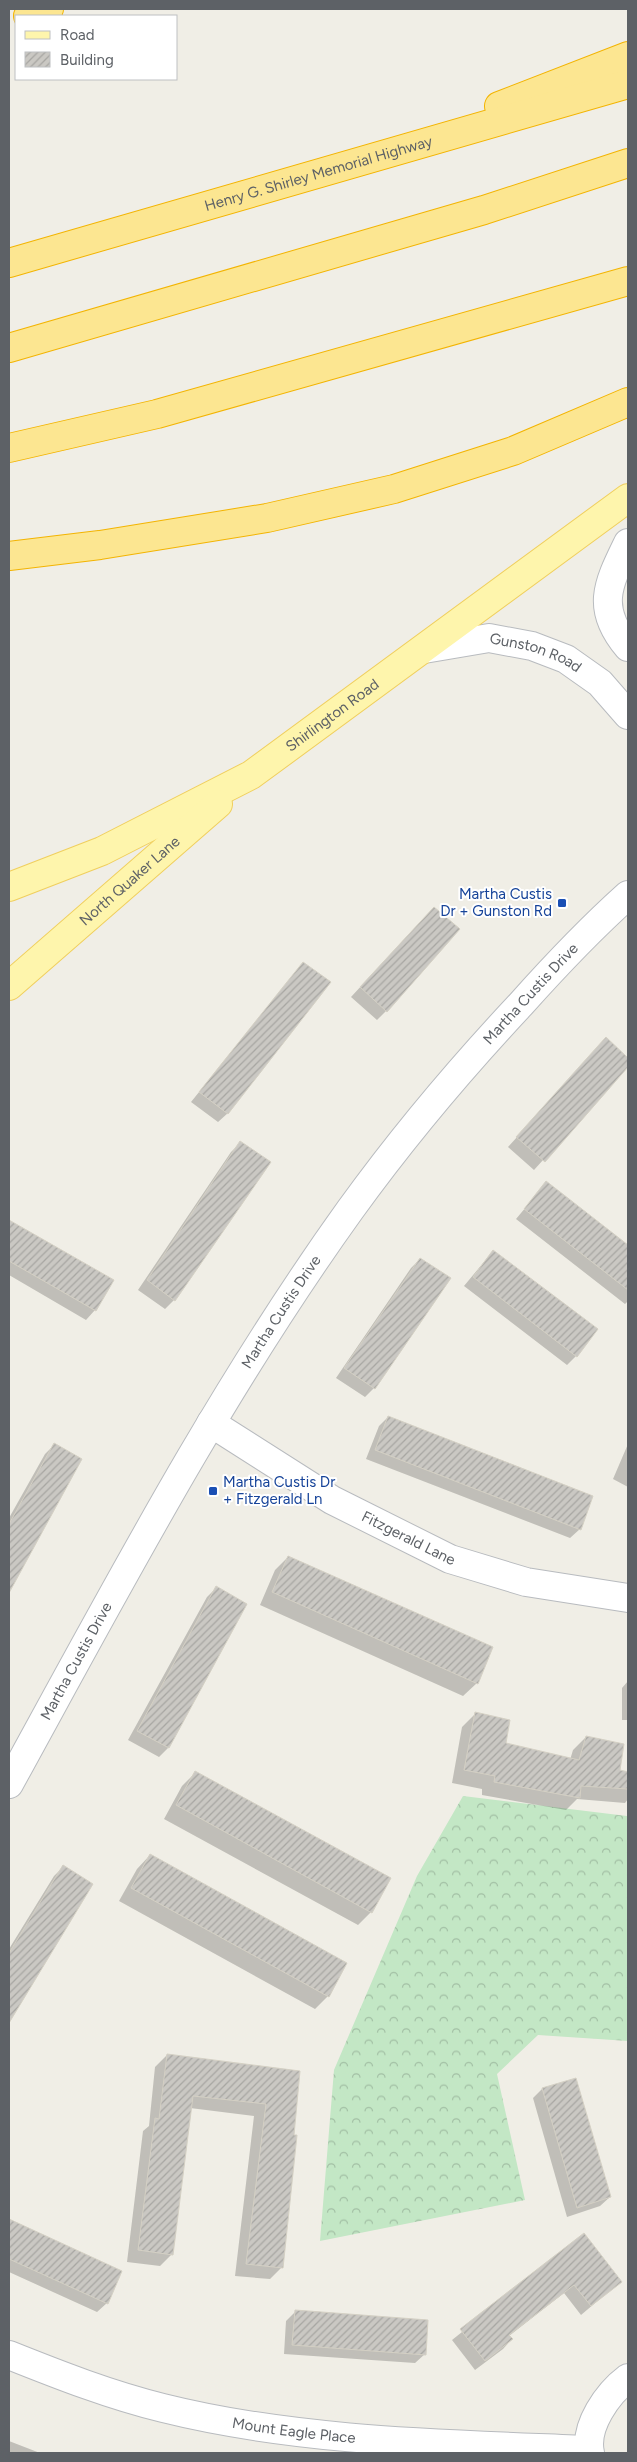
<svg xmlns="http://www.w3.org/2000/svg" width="637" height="2462" font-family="Figtree,sans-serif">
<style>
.forest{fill:url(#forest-crowns)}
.shadow{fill:#0003}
.building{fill:url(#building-hatch);stroke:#d4d0c4}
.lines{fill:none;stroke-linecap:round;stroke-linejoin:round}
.minor-casing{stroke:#b8bbbf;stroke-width:30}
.major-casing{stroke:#f0cf5e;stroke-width:30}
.highway-casing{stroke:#f3b402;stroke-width:30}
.minor{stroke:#fff;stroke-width:28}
.major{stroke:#fef5ac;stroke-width:28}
.highway{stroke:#fce691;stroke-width:28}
.transit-dot{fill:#1a4fb4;stroke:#fff;stroke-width:2}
.labels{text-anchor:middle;stroke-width:4;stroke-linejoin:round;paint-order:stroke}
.street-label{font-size:15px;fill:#5d6166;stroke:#fff}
.transit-label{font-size:15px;fill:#164399;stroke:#fff;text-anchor:end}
</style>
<defs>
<pattern id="forest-crowns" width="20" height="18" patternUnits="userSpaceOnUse" patternTransform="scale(1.25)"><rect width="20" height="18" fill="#c3e7c5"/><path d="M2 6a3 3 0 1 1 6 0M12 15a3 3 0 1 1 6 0" fill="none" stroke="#a2bfa4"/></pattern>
<pattern id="building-hatch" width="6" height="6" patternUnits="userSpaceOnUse" patternTransform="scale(1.25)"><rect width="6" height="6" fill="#cac8c3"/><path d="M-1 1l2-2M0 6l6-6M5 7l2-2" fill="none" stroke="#a7a6a2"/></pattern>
</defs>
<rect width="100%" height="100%" fill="#f0eee6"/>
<path class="forest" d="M 463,1796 L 627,1816 L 628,1813 L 628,2041 L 538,2035 L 497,2074 L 525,2200 L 320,2241 L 334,2070 L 417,1876 Z"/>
<path class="shadow" d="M 424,918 L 386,1011 L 377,1020 L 351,997 Z
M 303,963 L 228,1113 L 218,1122 L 191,1102 Z
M 606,1039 L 628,1060 L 628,1066 L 534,1170 L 508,1147 Z
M 240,1143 L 174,1300 L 165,1309 L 138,1290 L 231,1152 Z
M 546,1183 L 628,1247 L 628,1301 L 625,1304 L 516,1219 Z
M 16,1225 L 95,1310 L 86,1320 L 9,1275 L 9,1232 Z
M 493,1251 L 576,1356 L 567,1365 L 464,1286 Z
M 420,1259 L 374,1388 L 365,1397 L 336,1378 L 411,1268 Z
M 388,1417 L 580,1529 L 570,1538 L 366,1459 L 379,1426 Z
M 628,1444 L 628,1487 L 613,1479 Z
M 54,1445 L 81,1460 L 9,1591 L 9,1518 L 45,1454 Z
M 288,1557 L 477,1683 L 463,1696 L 260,1605 L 275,1570 Z
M 216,1588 L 245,1605 L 168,1748 L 159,1757 L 128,1740 L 207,1597 Z
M 628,1681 L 628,1720 L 622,1720 L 622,1688 Z
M 475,1714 L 505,1744 L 570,1760 L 573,1750 L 586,1737 L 618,1771 L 628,1773 L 628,1799 L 625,1803 L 577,1799 L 566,1810 L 482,1795 L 482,1789 L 452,1783 L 462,1727 Z
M 195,1773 L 371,1912 L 358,1925 L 164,1819 L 182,1786 Z
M 150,1855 L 328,1996 L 315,2009 L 119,1901 L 137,1869 Z
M 63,1867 L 91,1884 L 9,2020 L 9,1949 L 54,1876 Z
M 167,2055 L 299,2072 L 282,2267 L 270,2279 L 235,2276 L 254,2116 L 190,2108 L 172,2254 L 160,2266 L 127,2262 L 143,2131 L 149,2126 L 155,2067 Z
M 542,2089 L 610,2197 L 600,2206 L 567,2217 L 533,2098 Z
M 9,2219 L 120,2272 L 107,2303 L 97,2312 L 9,2272 Z
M 584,2235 L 620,2282 L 581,2315 L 564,2293 L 509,2336 L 512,2339 L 503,2349 L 475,2370 L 452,2340 Z
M 295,2312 L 425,2354 L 415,2363 L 284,2354 L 286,2321 Z
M 9,2441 L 40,2453 L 9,2453 Z"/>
<path class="building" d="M 434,907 L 460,929 L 387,1012 L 360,987 Z
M 303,962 L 331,982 L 228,1114 L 199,1092 Z
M 606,1037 L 628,1058 L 628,1067 L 545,1162 L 516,1137 Z
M 240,1141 L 271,1162 L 175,1301 L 147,1280 Z
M 546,1181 L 628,1245 L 628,1290 L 524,1209 Z
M 9,1220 L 114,1280 L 96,1311 L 9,1261 Z
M 493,1250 L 598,1329 L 577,1357 L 473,1277 Z
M 420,1258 L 451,1278 L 375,1389 L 344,1368 Z
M 388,1416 L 593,1496 L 581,1530 L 375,1450 Z
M 54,1443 L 82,1459 L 9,1593 L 9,1524 Z
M 288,1556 L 493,1647 L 478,1684 L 272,1592 Z
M 216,1586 L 247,1604 L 169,1748 L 137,1731 Z
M 475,1712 L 510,1720 L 506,1743 L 579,1760 L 586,1736 L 624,1744 L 620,1770 L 628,1772 L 628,1789 L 581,1786 L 580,1798 L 494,1782 L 495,1776 L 464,1770 Z
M 195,1771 L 391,1878 L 372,1913 L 176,1805 Z
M 150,1854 L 347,1963 L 329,1997 L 131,1888 Z
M 63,1865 L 93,1884 L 9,2023 L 9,1953 Z
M 167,2054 L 300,2071 L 294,2135 L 297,2135 L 283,2268 L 246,2264 L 266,2104 L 193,2096 L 173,2255 L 138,2250 L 155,2118 L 159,2119 Z
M 576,2078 L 611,2197 L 577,2208 L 542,2088 Z
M 9,2219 L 122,2271 L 108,2304 L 9,2259 Z
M 584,2233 L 622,2282 L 591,2306 L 574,2285 L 509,2335 L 513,2339 L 485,2361 L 460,2329 Z
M 295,2310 L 428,2320 L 426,2355 L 292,2345 Z"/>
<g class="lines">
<defs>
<g id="minor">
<path d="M 628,543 C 608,584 595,608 628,647"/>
<path id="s1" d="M 424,649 L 489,638 L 532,646 L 566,659 L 600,683 L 628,715"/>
<path id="s2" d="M 211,1423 L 332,1500 L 450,1559 L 526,1582 L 628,1598"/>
<path id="s3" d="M 9,1784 C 116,1589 220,1391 350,1210 C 402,1138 460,1069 521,1004 C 555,966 590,929 628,895"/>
<path id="s4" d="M 9,2355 C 59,2375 110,2395 163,2408 C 299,2442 449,2444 589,2450"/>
<path d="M 590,2453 C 584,2426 608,2393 628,2378"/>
</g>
<g id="major">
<path id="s5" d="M 9,887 L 102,851 L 251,775 L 628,498"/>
<path id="s6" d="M 9,986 L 218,804"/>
</g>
<g id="highway">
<path d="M 28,16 L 49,9"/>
<path d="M 499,106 L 628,56"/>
<path id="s7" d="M 9,263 L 628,84"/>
<path d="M 9,348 L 484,210 L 628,163"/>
<path d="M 9,448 L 157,414 L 628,281"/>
<path d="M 9,556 L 100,545 L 267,518 L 394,489 L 513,451 L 628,402"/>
</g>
</defs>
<use href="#minor" class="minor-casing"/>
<use href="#major" class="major-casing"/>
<use href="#highway" class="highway-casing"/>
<use href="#minor" class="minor"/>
<use href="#major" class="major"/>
<use href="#highway" class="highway"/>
</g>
<g class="transit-dot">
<rect x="557" y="898" width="10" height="10" rx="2.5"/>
<rect x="208" y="1486" width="10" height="10" rx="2.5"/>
</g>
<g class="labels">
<g class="street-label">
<text dy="5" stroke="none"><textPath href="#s7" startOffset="322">Henry G. Shirley Memorial Highway</textPath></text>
<text dy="5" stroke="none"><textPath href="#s1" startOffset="115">Gunston Road</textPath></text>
<text dy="5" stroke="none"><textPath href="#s5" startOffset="368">Shirlington Road</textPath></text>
<text dy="5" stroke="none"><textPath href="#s6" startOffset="160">North Quaker Lane</textPath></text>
<text dy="5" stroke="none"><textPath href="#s3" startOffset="950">Martha Custis Drive</textPath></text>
<text dy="5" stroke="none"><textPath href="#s3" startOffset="545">Martha Custis Drive</textPath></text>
<text dy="5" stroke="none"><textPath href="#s2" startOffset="229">Fitzgerald Lane</textPath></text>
<text dy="5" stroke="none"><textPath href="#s3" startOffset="140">Martha Custis Drive</textPath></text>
<text dy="5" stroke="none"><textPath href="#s4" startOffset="296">Mount Eagle Place</textPath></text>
</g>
<g class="transit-label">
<text x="552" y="899">Martha Custis<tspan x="552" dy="17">Dr + Gunston Rd</tspan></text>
<text x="223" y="1487" text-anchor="start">Martha Custis Dr<tspan x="223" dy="17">+ Fitzgerald Ln</tspan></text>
</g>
</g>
<rect width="637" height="2462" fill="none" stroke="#5d6166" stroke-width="20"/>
<rect x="15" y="15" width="162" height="65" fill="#ffffff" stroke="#bec0c2"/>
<rect x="25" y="31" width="25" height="8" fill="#fef5ac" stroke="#bec0c2"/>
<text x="60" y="40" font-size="15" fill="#5d6166">Road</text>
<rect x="25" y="52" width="25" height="15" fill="url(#building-hatch)" stroke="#bec0c2"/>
<text x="60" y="65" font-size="15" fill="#5d6166">Building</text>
</svg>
